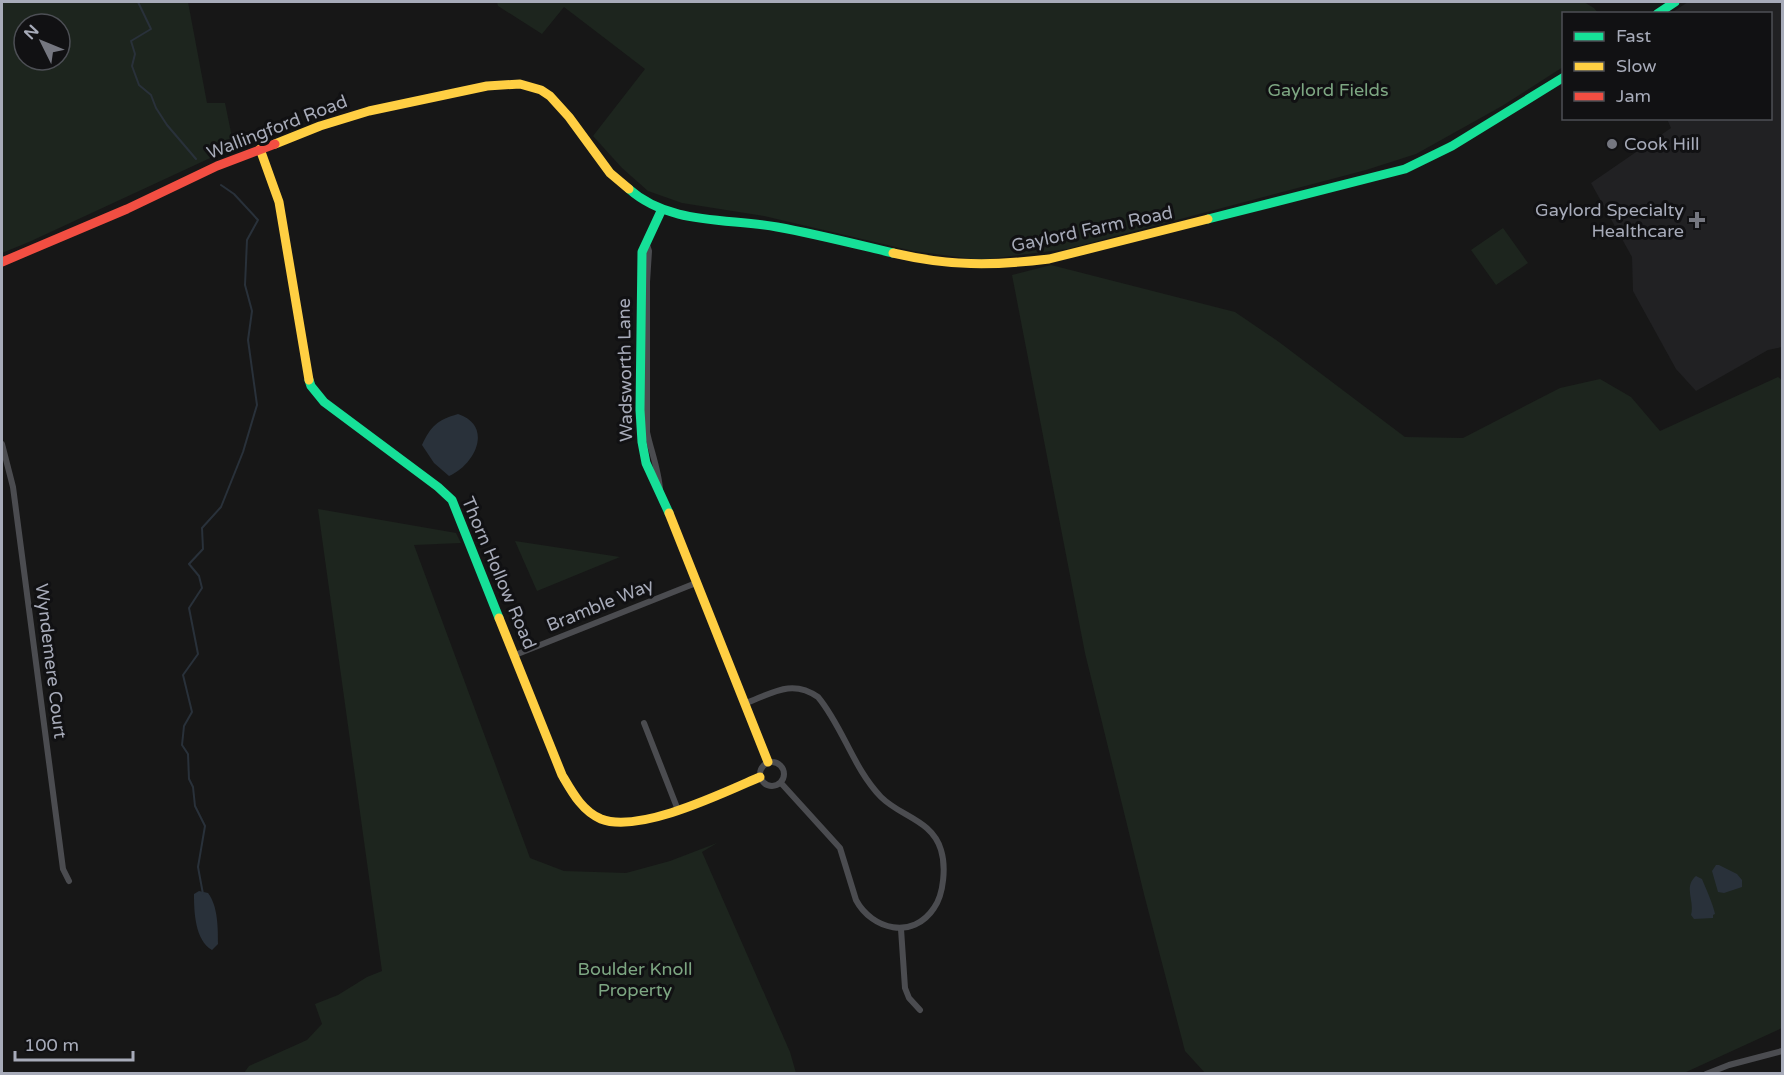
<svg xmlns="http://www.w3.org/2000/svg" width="1784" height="1075" font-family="'Varela Round',sans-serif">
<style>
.built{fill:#212123}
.green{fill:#1d251e;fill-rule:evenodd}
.water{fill:#29313a}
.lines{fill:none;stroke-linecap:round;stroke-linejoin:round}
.stream{stroke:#29313a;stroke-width:2}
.street{stroke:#4b4c50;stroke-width:6}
.fast{stroke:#16e098;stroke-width:9}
.slow{stroke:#ffcf43;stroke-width:9}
.jam{stroke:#f24e42;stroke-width:9}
.poi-dot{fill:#757780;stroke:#111113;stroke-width:2}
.labels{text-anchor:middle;stroke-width:6;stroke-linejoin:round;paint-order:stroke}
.park-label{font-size:18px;fill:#7da682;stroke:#111113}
.street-label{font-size:18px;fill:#a7abb9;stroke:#111113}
.poi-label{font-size:18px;fill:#a7abb9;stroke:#111113;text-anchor:start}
</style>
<rect width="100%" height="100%" fill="#171717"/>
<path class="built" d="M 1688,2 L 1782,2 L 1782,347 L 1768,350 L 1696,391 L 1676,369 L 1633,291 L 1632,257 L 1591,183 L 1671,128 L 1667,119 L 1770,118 L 1770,14 L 1671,13 Z"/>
<path class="green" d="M 2,2 L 188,2 L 207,103 L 225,103 L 234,147 L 29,242 L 2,253 ZM 24,24 L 60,24 L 60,60 L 24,60 Z
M 497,2 L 1584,2 L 1594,8 L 1598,13 L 1564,14 L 1563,67 L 1502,106 L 1416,154 L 1366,170 L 1067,249 L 981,260 L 913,251 L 764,216 L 682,203 L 648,191 L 622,168 L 593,136 L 645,69 L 564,7 L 542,34 L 498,6 Z
M 1503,228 L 1528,263 L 1496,285 L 1471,250 Z
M 1051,265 L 1235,312 L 1279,342 L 1405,437 L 1463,438 L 1560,388 L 1600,379 L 1631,397 L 1660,431 L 1778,377 L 1782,380 L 1782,1028 L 1684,1073 L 1205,1073 L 1185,1051 L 1144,894 L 1085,653 L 1012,275 Z
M 318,509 L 456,533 L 461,543 L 414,545 L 530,858 L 564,871 L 626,873 L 670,861 L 717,843 L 702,852 L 790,1052 L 796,1073 L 244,1073 L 249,1066 L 307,1040 L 322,1024 L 315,1004 L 338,995 L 367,977 L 382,971 Z
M 515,541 L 620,557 L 537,591 Z"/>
<path class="water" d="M 458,414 C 494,426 475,465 449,476 L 434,463 L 422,445 C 431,426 437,420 458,414 Z
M 1716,865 L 1719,865 L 1737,874 L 1742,880 L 1742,887 L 1724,893 L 1718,892 L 1712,871 Z
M 1696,876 L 1702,879 C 1706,889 1713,904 1715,914 L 1713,915 L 1713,918 L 1694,919 L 1691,915 C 1695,901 1683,887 1696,876 Z
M 199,891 L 208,893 C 218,906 218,928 218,944 L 212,950 C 195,940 194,912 194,894 Z"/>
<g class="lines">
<path class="stream" d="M 138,2 L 151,29 L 131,41 L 135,54 L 132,66 L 139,85 L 151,95 L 156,108 L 167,125 L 196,159
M 203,894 L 198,867 L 205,826 L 195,806 L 193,787 L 189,779 L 188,754 L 182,745 L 184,726 L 192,712 L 183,675 L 198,654 L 189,608 L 202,588 L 199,576 L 189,564 L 203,549 L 202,528 L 221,507 L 243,452 L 257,405 L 248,340 L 252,311 L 245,285 L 247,240 L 258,220 L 234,194 L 221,185"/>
<path class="street" d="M 647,245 L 649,251 L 647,282 L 647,432 C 651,451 659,471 660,490
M 2,444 L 13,487 L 63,869 L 69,881
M 515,655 L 696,583
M 744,704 C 771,694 791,678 818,697 C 843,727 853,768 881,797 C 901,817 932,820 941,850 C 946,866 944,894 934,908 C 913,940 872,930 856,900 L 840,848 L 781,783
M 644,723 L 678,810
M760 774a12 12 0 1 1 24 0a12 12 0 1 1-24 0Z
M 901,929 L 905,988 L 909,998 L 920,1010
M 1706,1074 L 1729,1065 L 1782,1051"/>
<path class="fast" d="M 1657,14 L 1675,2
M 629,189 C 669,225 728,218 777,227 C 816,234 855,244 893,253
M 662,209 L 642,252 L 640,410 L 642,442 L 646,463 L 669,513
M 1208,219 L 1405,169 L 1452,146 L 1564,77
M 309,380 L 311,386 L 324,402 L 438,487 L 452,500 L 499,618"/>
<path class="slow" d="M 275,144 L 320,126 L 369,111 L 487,86 L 520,84 L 541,90 L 550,96 L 569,117 L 610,173 L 629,189
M 260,149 L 279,202 L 309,380
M 893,253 C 949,266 992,266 1049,259 L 1208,219
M 669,513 L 768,762
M 499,618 L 562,775 C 572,792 582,811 601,819 C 639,834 723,793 760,777"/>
<path class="jam" d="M 2,262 L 127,209 L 217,166 L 275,144"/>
</g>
<g class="poi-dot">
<circle cx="1612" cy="144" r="6"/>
<path d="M1694 211h6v6h6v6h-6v6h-6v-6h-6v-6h6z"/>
</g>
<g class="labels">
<g class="park-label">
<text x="1328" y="96">Gaylord Fields</text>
<text x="635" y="975">Boulder Knoll<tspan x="635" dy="21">Property</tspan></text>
</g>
<g class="street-label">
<text transform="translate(277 127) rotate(-21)" y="6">Wallingford Road</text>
<text transform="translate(1092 229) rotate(-12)" y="6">Gaylord Farm Road</text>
<text transform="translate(625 370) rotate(-91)" y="6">Wadsworth Lane</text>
<text transform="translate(499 573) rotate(67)" y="6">Thorn Hollow Road</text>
<text transform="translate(600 605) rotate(-22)" y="6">Bramble Way</text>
<text transform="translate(51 661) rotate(83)" y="6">Wyndemere Court</text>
</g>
<g class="poi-label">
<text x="1624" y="150">Cook Hill</text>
<text x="1684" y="216" text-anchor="end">Gaylord Specialty<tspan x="1684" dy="21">Healthcare</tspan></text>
</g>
</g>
<rect width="1784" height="1075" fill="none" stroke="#a7abb9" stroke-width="6"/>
<rect x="1562" y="12" width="210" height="108" fill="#111113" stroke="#4d4f55" stroke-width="1.5"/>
<rect x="1574" y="32" width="30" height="9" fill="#16e098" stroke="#4d4f55" stroke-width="1.5"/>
<text x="1616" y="42" font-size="18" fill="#a7abb9">Fast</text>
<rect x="1574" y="62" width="30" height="9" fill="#ffcf43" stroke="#4d4f55" stroke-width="1.5"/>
<text x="1616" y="72" font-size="18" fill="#a7abb9">Slow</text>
<rect x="1574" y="92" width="30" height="9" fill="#f24e42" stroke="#4d4f55" stroke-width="1.5"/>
<text x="1616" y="102" font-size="18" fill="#a7abb9">Jam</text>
<g transform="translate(42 42) rotate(313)"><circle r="28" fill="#111113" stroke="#4d4f55" stroke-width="1.5"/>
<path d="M0-4.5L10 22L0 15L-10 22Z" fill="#757780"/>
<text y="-9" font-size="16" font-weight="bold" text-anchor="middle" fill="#a7abb9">N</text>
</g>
<path d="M15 1051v9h118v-9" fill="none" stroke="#a7abb9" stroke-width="3"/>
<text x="24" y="1051" font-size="18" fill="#a7abb9" stroke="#111113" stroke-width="4.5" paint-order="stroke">100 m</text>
</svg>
